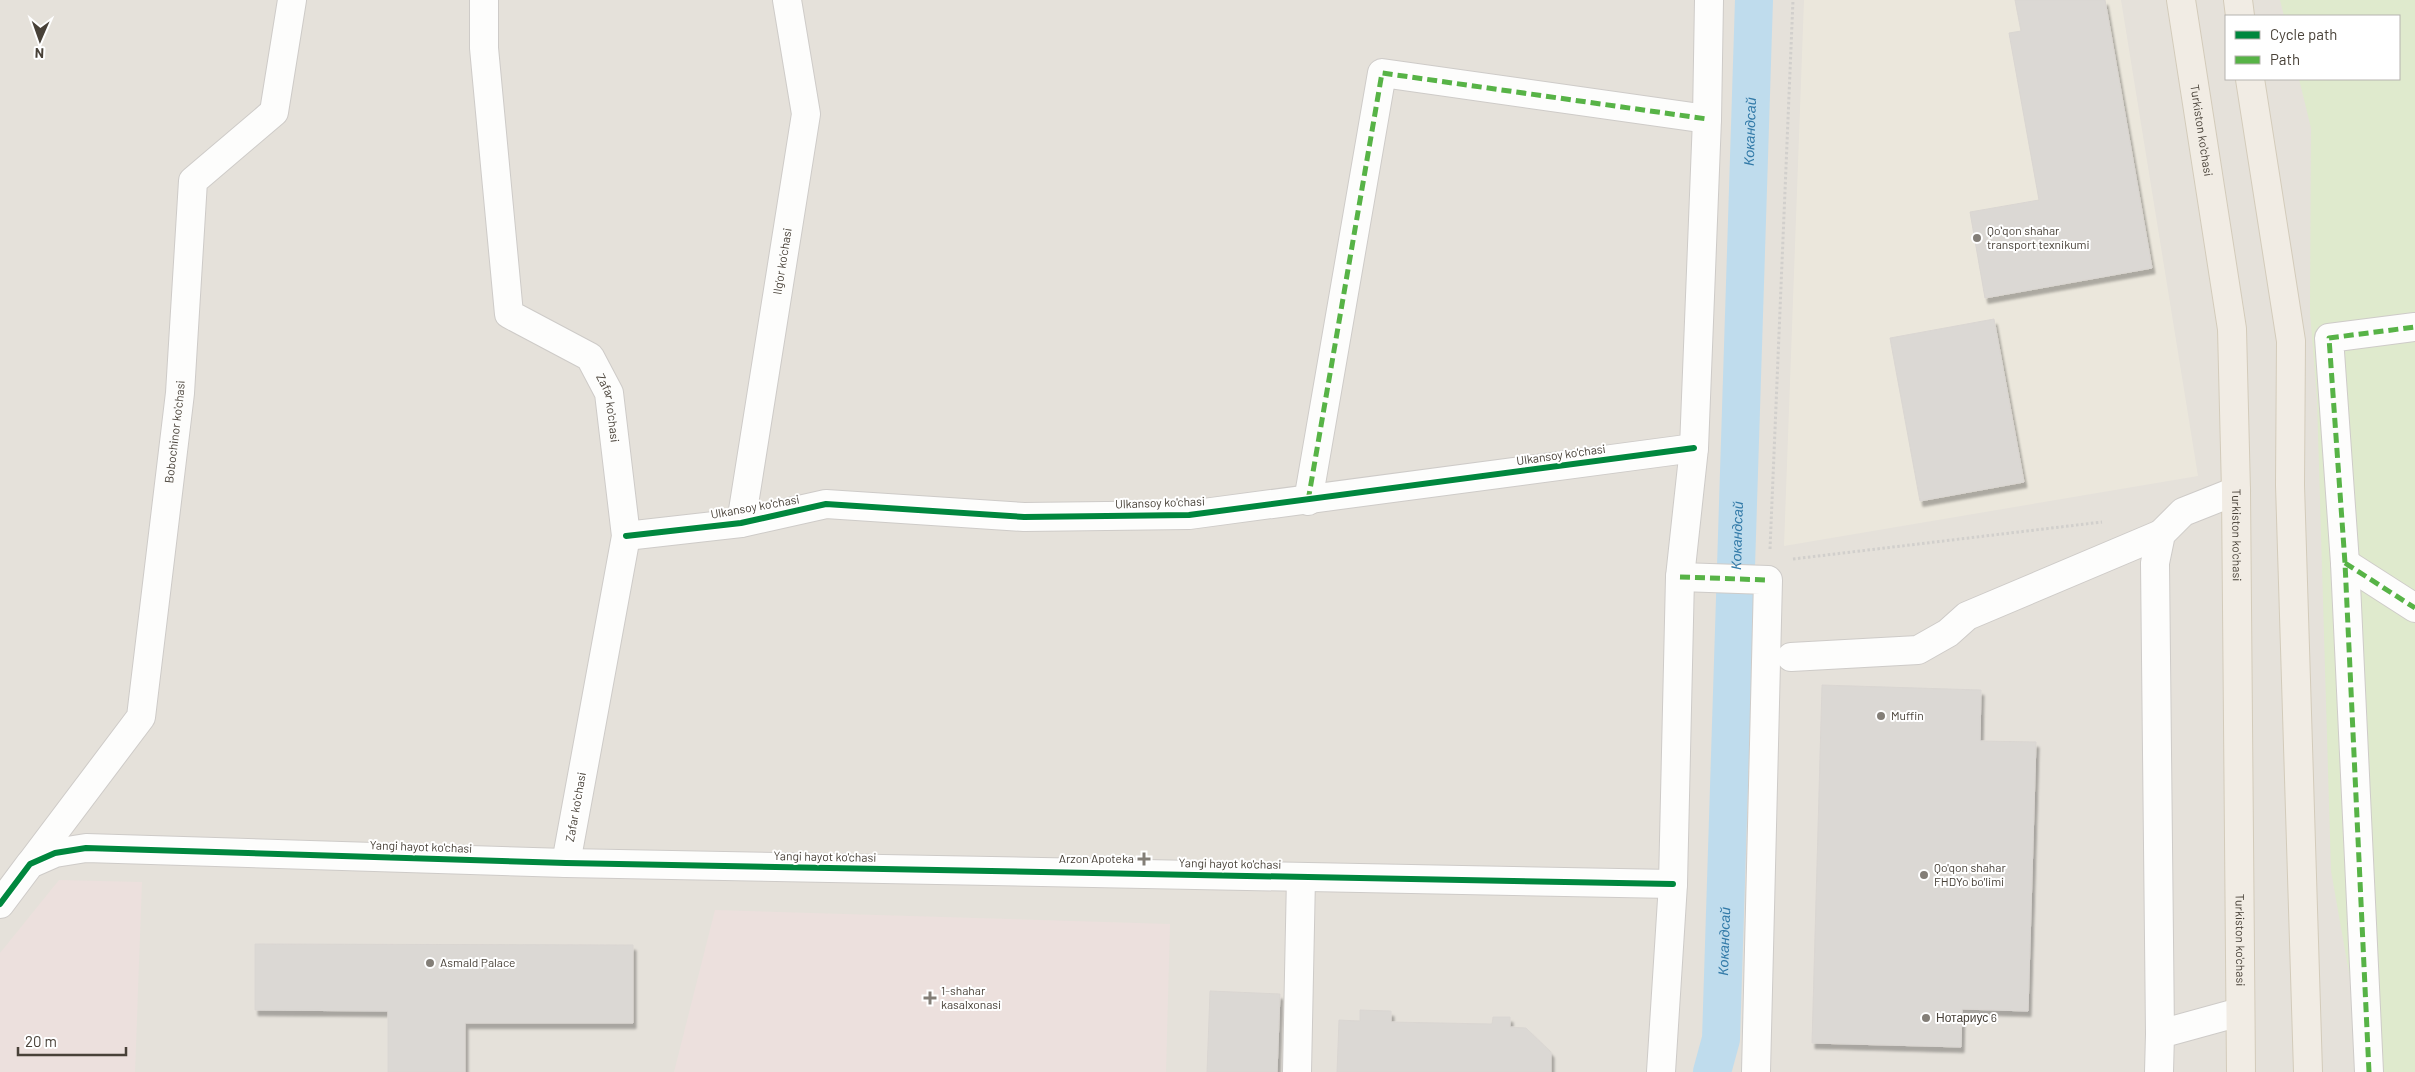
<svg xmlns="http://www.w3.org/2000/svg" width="2415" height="1072" font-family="Barlow,sans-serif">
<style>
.residential{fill:#e5e1da;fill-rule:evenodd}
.education{fill:#ebe7dc}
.medical{fill:#ece0dd}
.green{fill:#dfeacd}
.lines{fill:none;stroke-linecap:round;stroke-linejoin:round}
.canal{stroke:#bfdced;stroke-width:38}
.building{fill:#dbd8d4;stroke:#dad6d2;filter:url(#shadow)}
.minor-casing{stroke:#cecbc8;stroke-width:30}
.major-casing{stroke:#d3cbba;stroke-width:30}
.path{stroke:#d1cfcc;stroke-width:3;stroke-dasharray:2.5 2.5;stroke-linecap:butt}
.minor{stroke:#fdfdfc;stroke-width:28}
.major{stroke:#f1ece4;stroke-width:28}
.quiet{stroke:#57b346;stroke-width:5;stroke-dasharray:10 5;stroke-linecap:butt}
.cycleway-casing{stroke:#fff;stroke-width:9}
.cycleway{stroke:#00873e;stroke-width:6}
.poi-dot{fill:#837e77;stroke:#fff;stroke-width:2}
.labels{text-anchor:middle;stroke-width:4;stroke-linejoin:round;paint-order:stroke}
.street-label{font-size:12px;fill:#484138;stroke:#fff}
.poi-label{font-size:12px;fill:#484138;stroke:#fff;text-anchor:start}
.water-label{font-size:14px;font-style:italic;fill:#327aa8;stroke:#fff}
</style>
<defs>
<filter id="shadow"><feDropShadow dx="3" dy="5.5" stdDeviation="1" flood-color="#0004"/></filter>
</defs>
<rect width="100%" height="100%" fill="#f1efec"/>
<path class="residential" d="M 0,0 L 2415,0 L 2415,1072 L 0,1072 ZM 2226,16 L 2399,16 L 2399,79 L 2226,79 Z"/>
<path class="education" d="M 1804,0 L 2121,0 L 2198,476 L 1784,546 Z"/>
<path class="medical" d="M 59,880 L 142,882 L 135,1072 L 0,1072 L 0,953 Z
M 715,910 L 1170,924 L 1166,1072 L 674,1072 Z"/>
<path class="green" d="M 2280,0 L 2415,0 L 2415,1072 L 2358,1072 L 2358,1024 L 2331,871 L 2317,399 L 2310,313 L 2311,128 L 2299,79 L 2399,79 L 2399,16 L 2284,16 Z"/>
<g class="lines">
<path class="canal" id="s1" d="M 1712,1072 L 1721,1039 L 1754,0"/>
</g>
<path class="building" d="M 2015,0 L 2105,0 L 2152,268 L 1985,298 L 1970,212 L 2039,200 L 2009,33 L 2021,31 Z
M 1994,319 L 2024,482 L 1920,501 L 1890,338 Z
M 1822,685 L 1981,690 L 1980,741 L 2036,742 L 2028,1011 L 1962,1009 L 1961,1047 L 1812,1043 Z
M 255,944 L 633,945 L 633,1023 L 465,1023 L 465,1072 L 388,1072 L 388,1011 L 255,1010 Z
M 1210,991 L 1280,994 L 1277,1072 L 1207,1072 Z
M 1360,1010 L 1391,1011 L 1391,1022 L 1492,1024 L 1493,1017 L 1510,1017 L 1510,1027 L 1526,1028 L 1551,1052 L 1551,1072 L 1337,1072 L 1339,1020 L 1360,1021 Z"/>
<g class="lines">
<defs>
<g id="minor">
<path id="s2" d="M 484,0 L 484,48 L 509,314 L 590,357 L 609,393 L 626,536 L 566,863"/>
<path d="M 1308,501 L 1382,73 L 1707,119"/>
<path id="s3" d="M 741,523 L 806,114 L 787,0"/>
<path d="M 626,536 L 741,523 L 826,504 L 1024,517 L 1189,515 L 1694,448"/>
<path d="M 2345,563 L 2415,608"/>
<path d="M 1680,577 L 1768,580 L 1756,1072"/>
<path d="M 1791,657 L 1918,650 L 1948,633 L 1967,616 L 2161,534"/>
<path id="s4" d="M 31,863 L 141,717 L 180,393 L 193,181 L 274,112 L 292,0"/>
<path d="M 0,904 L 30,864 L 55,853 L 86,848 L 566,863 L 1673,884"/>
<path d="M 2160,1034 L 2155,563 L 2161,534 L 2183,512 L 2236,491"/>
<path d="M 1297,1072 L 1301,877"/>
<path d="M 1661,1072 L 1673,884 L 1680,577 L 1694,448 L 1707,119 L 1709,0"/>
<path d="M 2159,1072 L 2160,1034 L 2240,1012"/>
<path d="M 2369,1072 L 2345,563 L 2329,338 L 2415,327"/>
</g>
<g id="major">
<path id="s5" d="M 2181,0 L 2232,329 L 2236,491 L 2241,1072"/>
<path d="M 2238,0 L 2240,16"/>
<path d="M 2250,79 L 2291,341 L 2290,485 L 2308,1072"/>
</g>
</defs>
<use href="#minor" class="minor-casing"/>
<use href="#major" class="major-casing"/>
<path class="path" d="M 1770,549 L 1793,0
M 1793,559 L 2102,522"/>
<use href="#minor" class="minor"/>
<use href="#major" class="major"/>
<path class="quiet" d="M 1308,501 L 1382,73 L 1707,119
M 2345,563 L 2415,608
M 1680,577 L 1768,580
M 2369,1072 L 2345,563 L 2329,338 L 2415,327"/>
<defs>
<path id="cycleway" d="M 626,536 L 741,523 L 826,504 L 1024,517 L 1189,515 L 1694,448
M 0,904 L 30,864 L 55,853 L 86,848 L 566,863 L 1673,884"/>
</defs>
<use href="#cycleway" class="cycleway-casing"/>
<use href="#cycleway" class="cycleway"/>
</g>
<g class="poi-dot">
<circle cx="1977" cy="238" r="5"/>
<circle cx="1881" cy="716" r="5"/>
<path d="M1141.5 851.5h5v5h5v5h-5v5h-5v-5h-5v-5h5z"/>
<circle cx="1924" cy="875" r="5"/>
<circle cx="430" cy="963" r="5"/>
<path d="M927.5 990.5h5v5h5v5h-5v5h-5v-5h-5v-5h5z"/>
<circle cx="1926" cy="1018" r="5"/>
</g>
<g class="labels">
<g class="street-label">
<text dy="4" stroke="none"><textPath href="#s5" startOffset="132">Turkiston ko'chasi</textPath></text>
<text dy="4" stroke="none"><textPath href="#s3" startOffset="265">Ilg'or ko'chasi</textPath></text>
<text dy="4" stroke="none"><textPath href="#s2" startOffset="462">Zafar ko'chasi</textPath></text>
<text dy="4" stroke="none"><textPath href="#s4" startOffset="470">Bobochinor ko'chasi</textPath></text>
<text transform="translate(1561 455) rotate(-8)" y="4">Ulkansoy ko'chasi</text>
<text transform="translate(1160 503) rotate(-2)" y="4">Ulkansoy ko'chasi</text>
<text transform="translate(755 507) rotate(-10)" y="4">Ulkansoy ko'chasi</text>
<text dy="4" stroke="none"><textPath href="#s5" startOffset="539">Turkiston ko'chasi</textPath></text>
<text transform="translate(576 807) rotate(-80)" y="4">Zafar ko'chasi</text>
<text transform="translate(421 847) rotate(2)" y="4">Yangi hayot ko'chasi</text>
<text transform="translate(825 857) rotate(1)" y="4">Yangi hayot ko'chasi</text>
<text transform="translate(1230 864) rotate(1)" y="4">Yangi hayot ko'chasi</text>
<text dy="4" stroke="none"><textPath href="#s5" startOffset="944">Turkiston ko'chasi</textPath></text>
</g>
<g class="poi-label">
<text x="1987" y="235">Qoʻqon shahar<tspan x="1987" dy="14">transport texnikumi</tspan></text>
<text x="1891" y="720">Muffin</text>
<text x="1134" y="863" text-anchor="end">Arzon Apoteka</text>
<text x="1934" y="872">Qo'qon shahar<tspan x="1934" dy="14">FHDYo bo'limi</tspan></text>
<text x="440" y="967">Asmald Palace</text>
<text x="941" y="995">1-shahar<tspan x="941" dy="14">kasalxonasi</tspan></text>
<text x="1936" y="1022">Нотариус 6</text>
</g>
<g class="water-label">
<text dy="5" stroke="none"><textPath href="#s1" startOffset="942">Кокандсай</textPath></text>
<text dy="5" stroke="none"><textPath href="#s1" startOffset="538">Кокандсай</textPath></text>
<text dy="5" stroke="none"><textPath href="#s1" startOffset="132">Кокандсай</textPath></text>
</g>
</g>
<rect x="2225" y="15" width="175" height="65" fill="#ffffff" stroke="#b6b3af"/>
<rect x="2235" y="31" width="25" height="8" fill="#00873e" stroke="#b6b3af"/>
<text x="2270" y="40" font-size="15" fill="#484138">Cycle path</text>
<rect x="2235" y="56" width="25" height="8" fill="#57b346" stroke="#b6b3af"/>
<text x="2270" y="65" font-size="15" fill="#484138">Path</text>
<g transform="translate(40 40) rotate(182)" stroke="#ffffff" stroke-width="4" paint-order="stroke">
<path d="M0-4L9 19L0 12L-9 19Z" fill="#484138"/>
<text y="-8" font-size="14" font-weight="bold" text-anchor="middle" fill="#484138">N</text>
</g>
<path d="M18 1047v8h108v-8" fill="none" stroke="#484138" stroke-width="2.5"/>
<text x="25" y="1047" font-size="15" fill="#484138" stroke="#ffffff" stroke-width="4" paint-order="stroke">20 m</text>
</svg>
